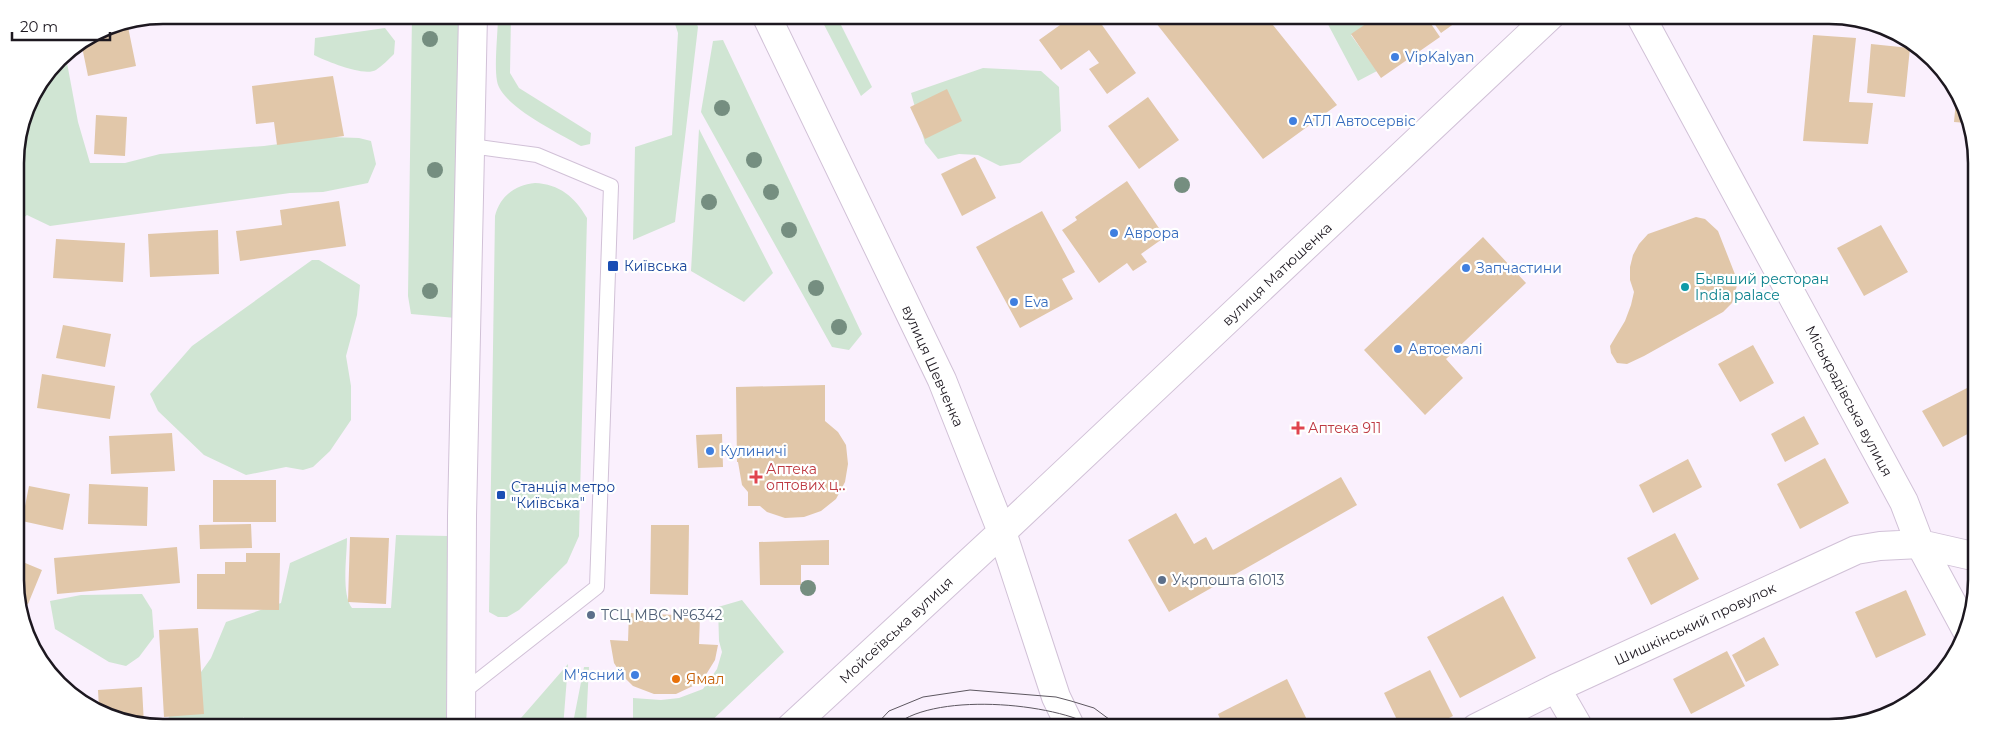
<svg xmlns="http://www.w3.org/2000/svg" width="1992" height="743" font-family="Montserrat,sans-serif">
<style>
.green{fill:#d0e5d3}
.building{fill:#e1c7a9}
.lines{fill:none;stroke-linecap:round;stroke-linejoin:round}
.lane-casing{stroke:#d1c1d7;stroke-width:16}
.street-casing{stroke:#d1c1d7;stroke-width:30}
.secondary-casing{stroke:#d1c1d7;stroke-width:30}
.primary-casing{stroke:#d1c1d7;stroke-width:30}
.lane{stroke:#fff;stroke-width:14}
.street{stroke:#fff;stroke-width:28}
.secondary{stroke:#fff;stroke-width:28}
.primary{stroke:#fff;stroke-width:28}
.tram{stroke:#5d5760;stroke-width:1}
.tree{fill:#758e80}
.shop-dot{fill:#3f7fe0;stroke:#fff;stroke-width:2}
.transit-dot{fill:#1a4fb4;stroke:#fff;stroke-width:2}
.culture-dot{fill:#0f9aa8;stroke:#fff;stroke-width:2}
.health-dot{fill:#e0444e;stroke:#fff;stroke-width:2}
.service-dot{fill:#5c6f8a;stroke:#fff;stroke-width:2}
.food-dot{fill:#e8710a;stroke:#fff;stroke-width:2}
.labels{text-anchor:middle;stroke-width:4.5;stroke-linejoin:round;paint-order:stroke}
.shop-label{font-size:14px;fill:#366cbe;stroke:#fff;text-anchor:start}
.transit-label{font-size:14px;fill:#164399;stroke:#fff;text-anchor:start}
.street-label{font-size:14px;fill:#1d1820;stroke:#fff}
.culture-label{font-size:14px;fill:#0d838f;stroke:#fff;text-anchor:start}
.health-label{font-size:14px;fill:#be3a42;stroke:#fff;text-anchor:start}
.service-label{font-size:14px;fill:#4e5e75;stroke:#fff;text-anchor:start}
.food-label{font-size:14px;fill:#c56008;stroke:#fff;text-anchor:start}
.rim{fill:none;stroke:#1d1820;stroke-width:2.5}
</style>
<rect width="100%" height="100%" fill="#faf0fd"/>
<path class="green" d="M 412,15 L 460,15 L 456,318 L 411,314 L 408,296 Z
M 498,15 L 511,15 L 510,73 L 519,88 L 591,133 L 590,144 L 581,146 C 559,133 501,106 497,81 C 494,64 498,33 498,15 Z
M 672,15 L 693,15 L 698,27 L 675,222 L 633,240 L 635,147 L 672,135 L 678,33 Z
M 819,15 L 836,15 L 872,87 L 861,96 Z
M 1323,15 L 1379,15 L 1351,35 L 1377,71 L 1358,81 Z
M 385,28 L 395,41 L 394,54 C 389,59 382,66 376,70 C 364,77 326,61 314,55 L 315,38 Z
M 723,40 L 862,334 L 849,350 L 832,347 L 701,112 L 713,41 Z
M 65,52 L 78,122 L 90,163 L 125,163 L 160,154 L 264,146 L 331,137 L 359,138 L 371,141 L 376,164 L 368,183 L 323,192 L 290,193 L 50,226 L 27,215 L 22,219 L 16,262 L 15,153 L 30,98 Z
M 983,68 L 1041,71 L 1059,87 L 1061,131 L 1020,163 L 1000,166 L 978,155 L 959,154 L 938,159 L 925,143 L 911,93 Z
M 699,129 L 773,273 L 744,302 L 691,271 Z
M 535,183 C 559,184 575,197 587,218 L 579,536 L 567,563 L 519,610 L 507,617 L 498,617 L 489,612 L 495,216 C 500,196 515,185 535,183 Z
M 312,260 L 319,260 L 360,285 L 357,315 L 346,356 L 351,386 L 351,420 L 330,451 L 313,467 L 303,470 L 286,467 L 246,475 L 204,455 L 158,411 L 150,394 L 192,346 Z
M 396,535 L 449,536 L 446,728 L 241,728 L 244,717 L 231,728 L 159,727 L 164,724 L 211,658 L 226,622 L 281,603 L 290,563 L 347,538 C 347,556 341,594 352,608 L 391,608 Z
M 142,594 L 152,610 L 154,637 L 139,657 L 126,666 L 109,662 L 55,629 L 50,601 L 81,595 Z
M 742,600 L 784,652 L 704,728 L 572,728 L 584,667 L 589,667 L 586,725 L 633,723 L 633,698 L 661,700 L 679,698 L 703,689 L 717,669 L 722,652 L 719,641 L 718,607 Z
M 568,664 L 563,728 L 521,728 L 521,718 Z"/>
<path class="building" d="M 1064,15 L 1095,15 L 1136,73 L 1107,94 L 1089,69 L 1099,63 L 1089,50 L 1061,70 L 1039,40 L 1067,20 Z
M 1167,15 L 1265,15 L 1337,105 L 1263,159 L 1156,23 Z
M 1379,15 L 1425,15 L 1440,37 L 1381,78 L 1351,34 Z
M 1428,15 L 1460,15 L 1462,18 L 1441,33 Z
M 127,22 L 136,66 L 88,76 L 81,42 L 107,26 Z
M 1813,35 L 1856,38 L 1849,102 L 1873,103 L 1868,144 L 1803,141 Z
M 1871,44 L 1910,48 L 1905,97 L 1867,93 Z
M 333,76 L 344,136 L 277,145 L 274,122 L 256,124 L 252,86 Z
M 947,89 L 962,121 L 925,139 L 910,107 Z
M 1148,97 L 1179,140 L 1139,169 L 1108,126 Z
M 1956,100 L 1967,123 L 1954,122 Z
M 96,115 L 127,117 L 125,156 L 94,154 Z
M 975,157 L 996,198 L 962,216 L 941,174 Z
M 1127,181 L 1165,237 L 1141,254 L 1147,262 L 1133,271 L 1127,263 L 1099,283 L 1062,230 L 1077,220 L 1075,217 Z
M 339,201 L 346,246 L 240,261 L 236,231 L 282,225 L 280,210 Z
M 1042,211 L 1075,272 L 1062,279 L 1073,299 L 1020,328 L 976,247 Z
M 1696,217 L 1705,219 L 1718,231 L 1738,282 L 1732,303 L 1723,312 L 1644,356 L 1627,364 L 1617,363 L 1611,353 L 1610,346 L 1625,321 L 1631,305 L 1634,292 L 1630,280 L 1630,267 L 1633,255 L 1639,244 L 1648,234 Z
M 1881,225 L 1908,272 L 1864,296 L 1837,248 Z
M 218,230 L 219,274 L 150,277 L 148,234 Z
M 1483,237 L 1526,283 L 1446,359 L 1463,378 L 1425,415 L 1364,350 Z
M 56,239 L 125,243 L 123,282 L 53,278 Z
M 63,325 L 111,334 L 105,367 L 56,358 Z
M 1753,345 L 1774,383 L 1740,402 L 1718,364 Z
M 42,374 L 115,386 L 110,419 L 37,408 Z
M 825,385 L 825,421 L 838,432 L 846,445 L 848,464 L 845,482 L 836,499 L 821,511 L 804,517 L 785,518 L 767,512 L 760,506 L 748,506 L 748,492 L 742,485 L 738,462 L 737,462 L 736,387 Z
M 1969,387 L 1976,401 L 1977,429 L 1943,447 L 1922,411 Z
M 1804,416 L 1819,444 L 1785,462 L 1771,434 Z
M 172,433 L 175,471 L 111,474 L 109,436 Z
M 722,434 L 723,467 L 698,468 L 696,435 Z
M 1825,458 L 1849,503 L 1800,529 L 1777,484 Z
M 1688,459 L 1702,487 L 1653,513 L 1639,485 Z
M 1341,477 L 1357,505 L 1169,612 L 1128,540 L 1176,513 L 1194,544 L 1206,537 L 1213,550 Z
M 213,480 L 276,480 L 276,522 L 213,522 Z
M 89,484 L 148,487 L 147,526 L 88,524 Z
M 29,486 L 70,494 L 63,530 L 22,521 Z
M 251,524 L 252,548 L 200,549 L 199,525 Z
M 651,525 L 689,525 L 688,595 L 650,594 Z
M 1675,533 L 1699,579 L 1651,605 L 1627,558 Z
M 350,537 L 389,538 L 386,604 L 348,602 Z
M 829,540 L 829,565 L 801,565 L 801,585 L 760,585 L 759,542 Z
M 177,547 L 180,583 L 57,594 L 54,558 Z
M 246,553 L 280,553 L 279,610 L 197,609 L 197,574 L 225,574 L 225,562 L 246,562 Z
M 18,560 L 42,570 L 28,604 L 18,600 Z
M 1906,590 L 1926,635 L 1876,658 L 1855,612 Z
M 1503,596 L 1536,658 L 1460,698 L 1427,637 Z
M 629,613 L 700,616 L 699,644 L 718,645 L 715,660 L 707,673 L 697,684 L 676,694 L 654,694 L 633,686 L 622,675 L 614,663 L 610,640 L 628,641 Z
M 198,628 L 204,714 L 164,717 L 159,630 Z
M 1764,637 L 1779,665 L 1746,682 L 1732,655 Z
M 1727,651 L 1745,686 L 1691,714 L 1673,679 Z
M 1430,670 L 1453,716 L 1429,728 L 1401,728 L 1384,693 Z
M 1287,679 L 1311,728 L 1224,728 L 1218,714 Z
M 142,687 L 144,725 L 116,720 L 99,709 L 98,690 Z"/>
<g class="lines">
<defs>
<path id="lane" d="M 462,693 L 597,587 L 611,186 L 537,155 L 471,146"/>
<path id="street" d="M 1640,15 L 1904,502 L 1920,544 L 1967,631
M 1556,688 L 1579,728
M 1476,728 L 1556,688 L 1856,550 L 1880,546 L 1920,544 L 1977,557"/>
<path id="secondary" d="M 461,728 L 462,516 L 473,15"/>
<path id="primary" d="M 766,15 L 942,380 L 1002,532 L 1056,697 L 1071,728
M 790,728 L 1002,532 L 1551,15"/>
</defs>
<use href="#lane" class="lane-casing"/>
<use href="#street" class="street-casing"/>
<use href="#secondary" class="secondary-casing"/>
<use href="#primary" class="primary-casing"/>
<use href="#lane" class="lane"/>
<use href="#street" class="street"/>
<use href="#secondary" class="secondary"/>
<use href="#primary" class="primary"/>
<path class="tram" d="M 873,728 L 889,711 L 923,697 L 970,690 L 1056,697 L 1071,701 L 1094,708 L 1121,728
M 892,728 C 929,691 1055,702 1097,728"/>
</g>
<g class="tree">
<circle cx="430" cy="39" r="8"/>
<circle cx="722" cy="108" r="8"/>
<circle cx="754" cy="160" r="8"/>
<circle cx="435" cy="170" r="8"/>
<circle cx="1182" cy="185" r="8"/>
<circle cx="771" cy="192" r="8"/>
<circle cx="709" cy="202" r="8"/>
<circle cx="789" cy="230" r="8"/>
<circle cx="816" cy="288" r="8"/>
<circle cx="430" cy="291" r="8"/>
<circle cx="839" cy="327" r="8"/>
<circle cx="808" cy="588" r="8"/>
</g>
<g class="shop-dot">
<circle cx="1395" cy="57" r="5"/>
<circle cx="1293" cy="121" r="5"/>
<circle cx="1114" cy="233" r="5"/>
<circle cx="1466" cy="268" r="5"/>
<circle cx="1014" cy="302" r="5"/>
<circle cx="1398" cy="349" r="5"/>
<circle cx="710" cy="451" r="5"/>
<circle cx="635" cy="675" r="5"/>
</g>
<g class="transit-dot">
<rect x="607" y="260" width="12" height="12" rx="2.5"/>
<rect x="496" y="490" width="10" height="10" rx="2.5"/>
</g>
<circle class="culture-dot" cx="1685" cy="287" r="5"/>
<g class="health-dot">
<path d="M1295.5 420.5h5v5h5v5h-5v5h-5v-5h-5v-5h5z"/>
<path d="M753.5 469.5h5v5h5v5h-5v5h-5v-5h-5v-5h5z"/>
</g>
<g class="service-dot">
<circle cx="1162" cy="580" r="5"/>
<circle cx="591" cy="615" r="5"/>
</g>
<circle class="food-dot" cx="676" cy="679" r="5"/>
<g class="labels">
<g class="shop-label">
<text x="1405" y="62">VipKalyan</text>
<text x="1303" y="126">АТЛ Автосервіс</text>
<text x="1124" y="238">Аврора</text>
<text x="1476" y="273">Запчастини</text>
<text x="1024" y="307">Eva</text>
<text x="1408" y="354">Автоемалі</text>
<text x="720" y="456">Кулиничі</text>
<text x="625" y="680" text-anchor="end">М'ясний</text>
</g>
<g class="transit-label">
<text x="624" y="271">Київська</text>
<text x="511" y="492">Станція метро<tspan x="511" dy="16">"Київська"</tspan></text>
</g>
<g class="street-label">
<text transform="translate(1277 274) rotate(-43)" y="5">вулиця Матюшенка</text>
<text transform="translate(933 366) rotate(66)" y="5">вулиця Шевченка</text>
<text transform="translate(1849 401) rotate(62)" y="5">Міськрадівська вулиця</text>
<text transform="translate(1695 624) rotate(-25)" y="5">Шишкінський провулок</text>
<text transform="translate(896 630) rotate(-43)" y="5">Мойсеївська вулиця</text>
</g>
<g class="culture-label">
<text x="1695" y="284">Бывший ресторан<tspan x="1695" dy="16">India palace</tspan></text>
</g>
<g class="health-label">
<text x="1308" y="433">Аптека 911</text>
<text x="766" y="474">Аптека<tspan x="766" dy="16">оптових ц‥</tspan></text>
</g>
<g class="service-label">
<text x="1172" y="585">Укрпошта 61013</text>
<text x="601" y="620">ТСЦ МВС №6342</text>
</g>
<g class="food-label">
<text x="686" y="684">Ямал</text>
</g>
</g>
<path d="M0 0H1992V743H0ZM163 24H1829A139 139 0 0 1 1968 163V580A139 139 0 0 1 1829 719H163A139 139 0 0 1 24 580V163A139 139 0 0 1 163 24Z" fill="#fff" fill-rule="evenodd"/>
<path class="rim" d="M163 24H1829A139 139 0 0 1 1968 163V580A139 139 0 0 1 1829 719H163A139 139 0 0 1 24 580V163A139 139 0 0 1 163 24Z"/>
<path d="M12 32v8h98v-8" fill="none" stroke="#1d1820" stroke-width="2.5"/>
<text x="20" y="32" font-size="15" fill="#1d1820" stroke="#ffffff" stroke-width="4" paint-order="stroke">20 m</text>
</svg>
